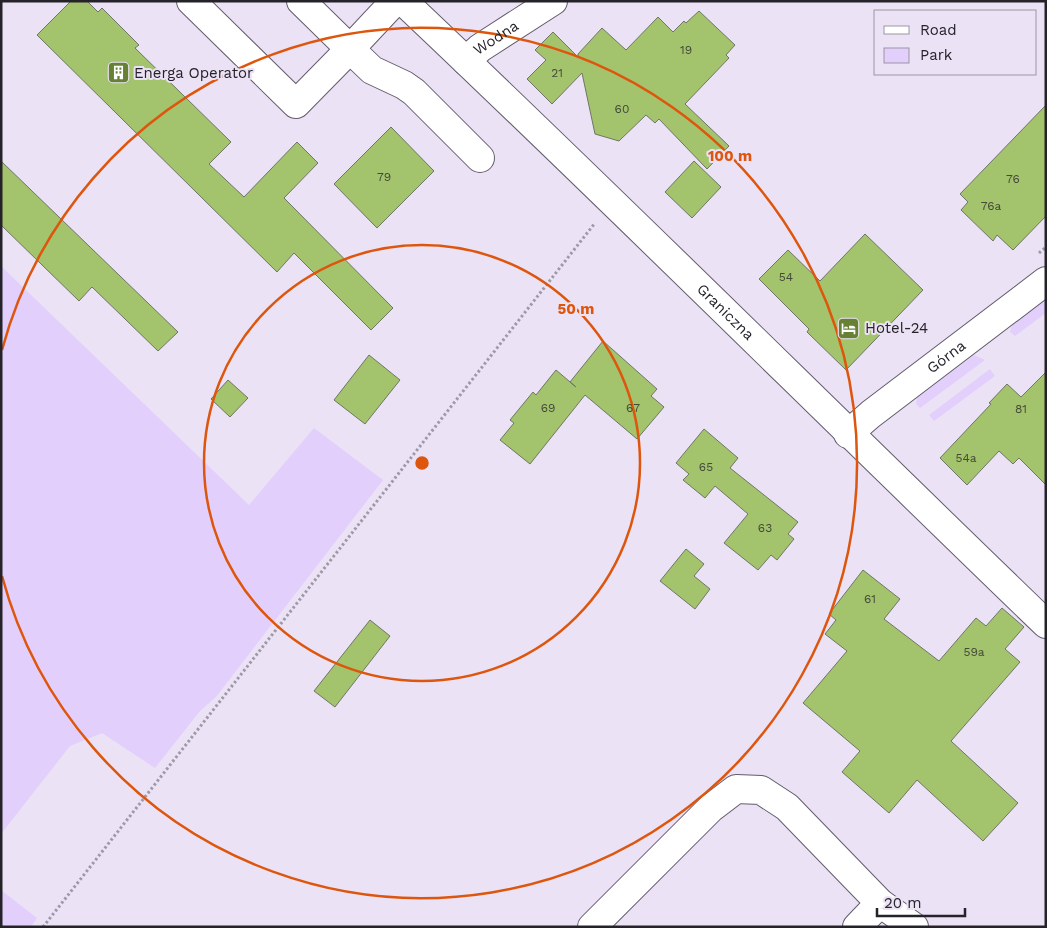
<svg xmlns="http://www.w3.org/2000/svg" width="1047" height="928" font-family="'Work Sans',sans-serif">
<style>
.green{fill:#e3cffc}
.building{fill:#a3c36c;stroke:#6f7666}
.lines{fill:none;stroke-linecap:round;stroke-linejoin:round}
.minor-casing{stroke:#635c6b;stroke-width:30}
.path{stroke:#9f99a7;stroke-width:3;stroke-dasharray:2.5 2.5;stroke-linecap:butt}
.minor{stroke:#fff;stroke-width:28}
.ring{fill:none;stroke:#de560d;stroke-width:2.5}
.labels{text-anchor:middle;stroke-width:4;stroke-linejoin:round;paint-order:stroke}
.number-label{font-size:12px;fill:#444a3a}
.street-label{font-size:15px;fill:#252229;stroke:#ebe2f5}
.poi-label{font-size:15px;fill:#252229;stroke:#ebe2f5;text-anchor:start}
.centre{fill:#de560d;stroke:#ebe2f5;stroke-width:2.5}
.ring-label{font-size:15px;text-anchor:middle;font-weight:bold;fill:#de560d;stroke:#ebe2f5;stroke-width:4;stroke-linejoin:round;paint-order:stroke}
</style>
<rect width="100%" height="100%" fill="#ebe2f5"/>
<path class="green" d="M 1,266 L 249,505 L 314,428 L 383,480 L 216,697 L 200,711 L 155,768 L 102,733 L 70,746 L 1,834 Z
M 1046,299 L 1046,313 L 1015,336 L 1010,332 L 1012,325 Z
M 974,355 L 985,360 L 920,408 L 916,404 L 917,398 Z
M 990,369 L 995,376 L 934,421 L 929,415 Z
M 1,890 L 37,918 L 31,927 L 1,927 Z"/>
<path class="building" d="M 71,1 L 87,1 L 98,12 L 102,8 L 139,45 L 135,48 L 231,142 L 209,164 L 244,197 L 297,142 L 318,163 L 284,198 L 393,308 L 371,330 L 294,253 L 277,272 L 37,35 Z
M 699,11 L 735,45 L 726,55 L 729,58 L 685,104 L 729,146 L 707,169 L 659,119 L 655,123 L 646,115 L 619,141 L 595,134 L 582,73 L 552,104 L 527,79 L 546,60 L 535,50 L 553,32 L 578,57 L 578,54 L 602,28 L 626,50 L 658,17 L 673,32 L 684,21 L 686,23 Z
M 1046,105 L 1046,216 L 1013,250 L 997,235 L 993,241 L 961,210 L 968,202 L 960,194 Z
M 391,127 L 434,171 L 377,228 L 334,184 Z
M 1,161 L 178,332 L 158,351 L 92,287 L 79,301 L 1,225 Z
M 694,161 L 721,187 L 692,218 L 665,192 Z
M 865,234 L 923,290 L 846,370 L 807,332 L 809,329 L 759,279 L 788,250 L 820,281 Z
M 603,341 L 657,389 L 651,396 L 664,407 L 637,439 L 585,395 L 530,464 L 500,440 L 514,423 L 510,420 L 533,392 L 536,395 L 556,370 L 576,387 L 570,382 Z
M 369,355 L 400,380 L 365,424 L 334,400 Z
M 1046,372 L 1046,485 L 1019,458 L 1013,464 L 999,451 L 967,485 L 940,458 L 991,404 L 989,403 L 1007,384 L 1021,397 Z
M 228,380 L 248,398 L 230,417 L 211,399 Z
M 704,429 L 738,458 L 730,468 L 798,522 L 788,534 L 794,539 L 777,560 L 771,555 L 758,570 L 724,543 L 748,514 L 715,486 L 705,498 L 683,480 L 689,474 L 676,463 Z
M 686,549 L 704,564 L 694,576 L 710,589 L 695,609 L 660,581 Z
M 863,570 L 900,599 L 884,619 L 939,661 L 976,618 L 986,626 L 1002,608 L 1024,627 L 1005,649 L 1020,662 L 951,741 L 1018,803 L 983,841 L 917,780 L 889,813 L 842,772 L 860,751 L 803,703 L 847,651 L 825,634 L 836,620 L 829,614 Z
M 370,620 L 390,636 L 335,707 L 314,691 Z"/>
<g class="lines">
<defs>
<g id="minor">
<path d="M 191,1 L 296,104 L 350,49 L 372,70 L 404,85 L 414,92 L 480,158"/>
<path d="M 301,1 L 350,49 L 395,1"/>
<path id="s1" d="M 403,1 C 620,206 831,417 1046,624"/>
<path id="s2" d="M 466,61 L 480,48 L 553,1"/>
<path id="s3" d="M 848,434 L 871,414 L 1046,281"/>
<path d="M 592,927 L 711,808 L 736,789 L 761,790 L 787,807 L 880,903 L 914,927"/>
<path d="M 857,927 L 880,903"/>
</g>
</defs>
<use href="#minor" class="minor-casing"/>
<path class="path" d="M 1039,253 L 1046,247
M 43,927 L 595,223"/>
<use href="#minor" class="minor"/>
</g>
<g class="ring">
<circle cx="422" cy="463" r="218"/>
<path d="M2 350A435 435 0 1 1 2 576"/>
</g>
<defs>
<symbol id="building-square" viewBox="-11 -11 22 22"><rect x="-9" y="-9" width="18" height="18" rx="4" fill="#668034" stroke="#ebe2f5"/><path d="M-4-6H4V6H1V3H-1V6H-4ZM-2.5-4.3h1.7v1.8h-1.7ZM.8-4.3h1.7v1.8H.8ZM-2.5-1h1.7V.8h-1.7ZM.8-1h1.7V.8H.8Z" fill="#fff"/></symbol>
<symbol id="hotel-square" viewBox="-11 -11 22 22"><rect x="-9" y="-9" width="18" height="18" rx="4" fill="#668034" stroke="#ebe2f5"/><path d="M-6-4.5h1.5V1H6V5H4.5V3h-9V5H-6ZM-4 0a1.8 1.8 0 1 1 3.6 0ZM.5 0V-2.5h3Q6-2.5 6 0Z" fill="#fff"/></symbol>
</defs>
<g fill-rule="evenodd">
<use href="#building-square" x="106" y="60" width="25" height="25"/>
<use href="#hotel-square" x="836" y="316" width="25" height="25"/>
</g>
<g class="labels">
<g class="number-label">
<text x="686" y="54">19</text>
<text x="557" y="77">21</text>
<text x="622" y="113">60</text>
<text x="384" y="181">79</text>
<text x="1013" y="183">76</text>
<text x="991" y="210">76a</text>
<text x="786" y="281">54</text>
<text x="548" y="412">69</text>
<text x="633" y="412">67</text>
<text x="1021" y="413">81</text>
<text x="966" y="462">54a</text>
<text x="706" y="471">65</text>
<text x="765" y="532">63</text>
<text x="870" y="603">61</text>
<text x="974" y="656">59a</text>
</g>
<g class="street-label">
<text dy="5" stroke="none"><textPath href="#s2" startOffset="38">Wodna</textPath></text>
<text dy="5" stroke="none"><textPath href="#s1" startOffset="448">Graniczna</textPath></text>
<text dy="5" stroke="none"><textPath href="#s3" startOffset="125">Górna</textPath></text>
</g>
<g class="poi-label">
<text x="134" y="78">Energa Operator</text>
<text x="865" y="333">Hotel-24</text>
</g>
</g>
<circle cx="422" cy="463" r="8" class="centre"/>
<g class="ring-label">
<text x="730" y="161">100 m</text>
<text x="576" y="314">50 m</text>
</g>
<rect width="1047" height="928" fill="none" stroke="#252229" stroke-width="5"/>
<rect x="874" y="10" width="162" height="65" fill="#ebe2f5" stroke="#9c95a3"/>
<rect x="884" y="26" width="25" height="8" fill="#ffffff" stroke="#9c95a3"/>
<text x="920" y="35" font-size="15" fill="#252229">Road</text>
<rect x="884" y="48" width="25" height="15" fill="#e3cffc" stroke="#9c95a3"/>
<text x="920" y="60" font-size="15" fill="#252229">Park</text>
<path d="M877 908v8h88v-8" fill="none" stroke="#252229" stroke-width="2.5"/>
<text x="884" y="908" font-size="15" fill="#252229" stroke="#ebe2f5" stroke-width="4" paint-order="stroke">20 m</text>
</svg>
